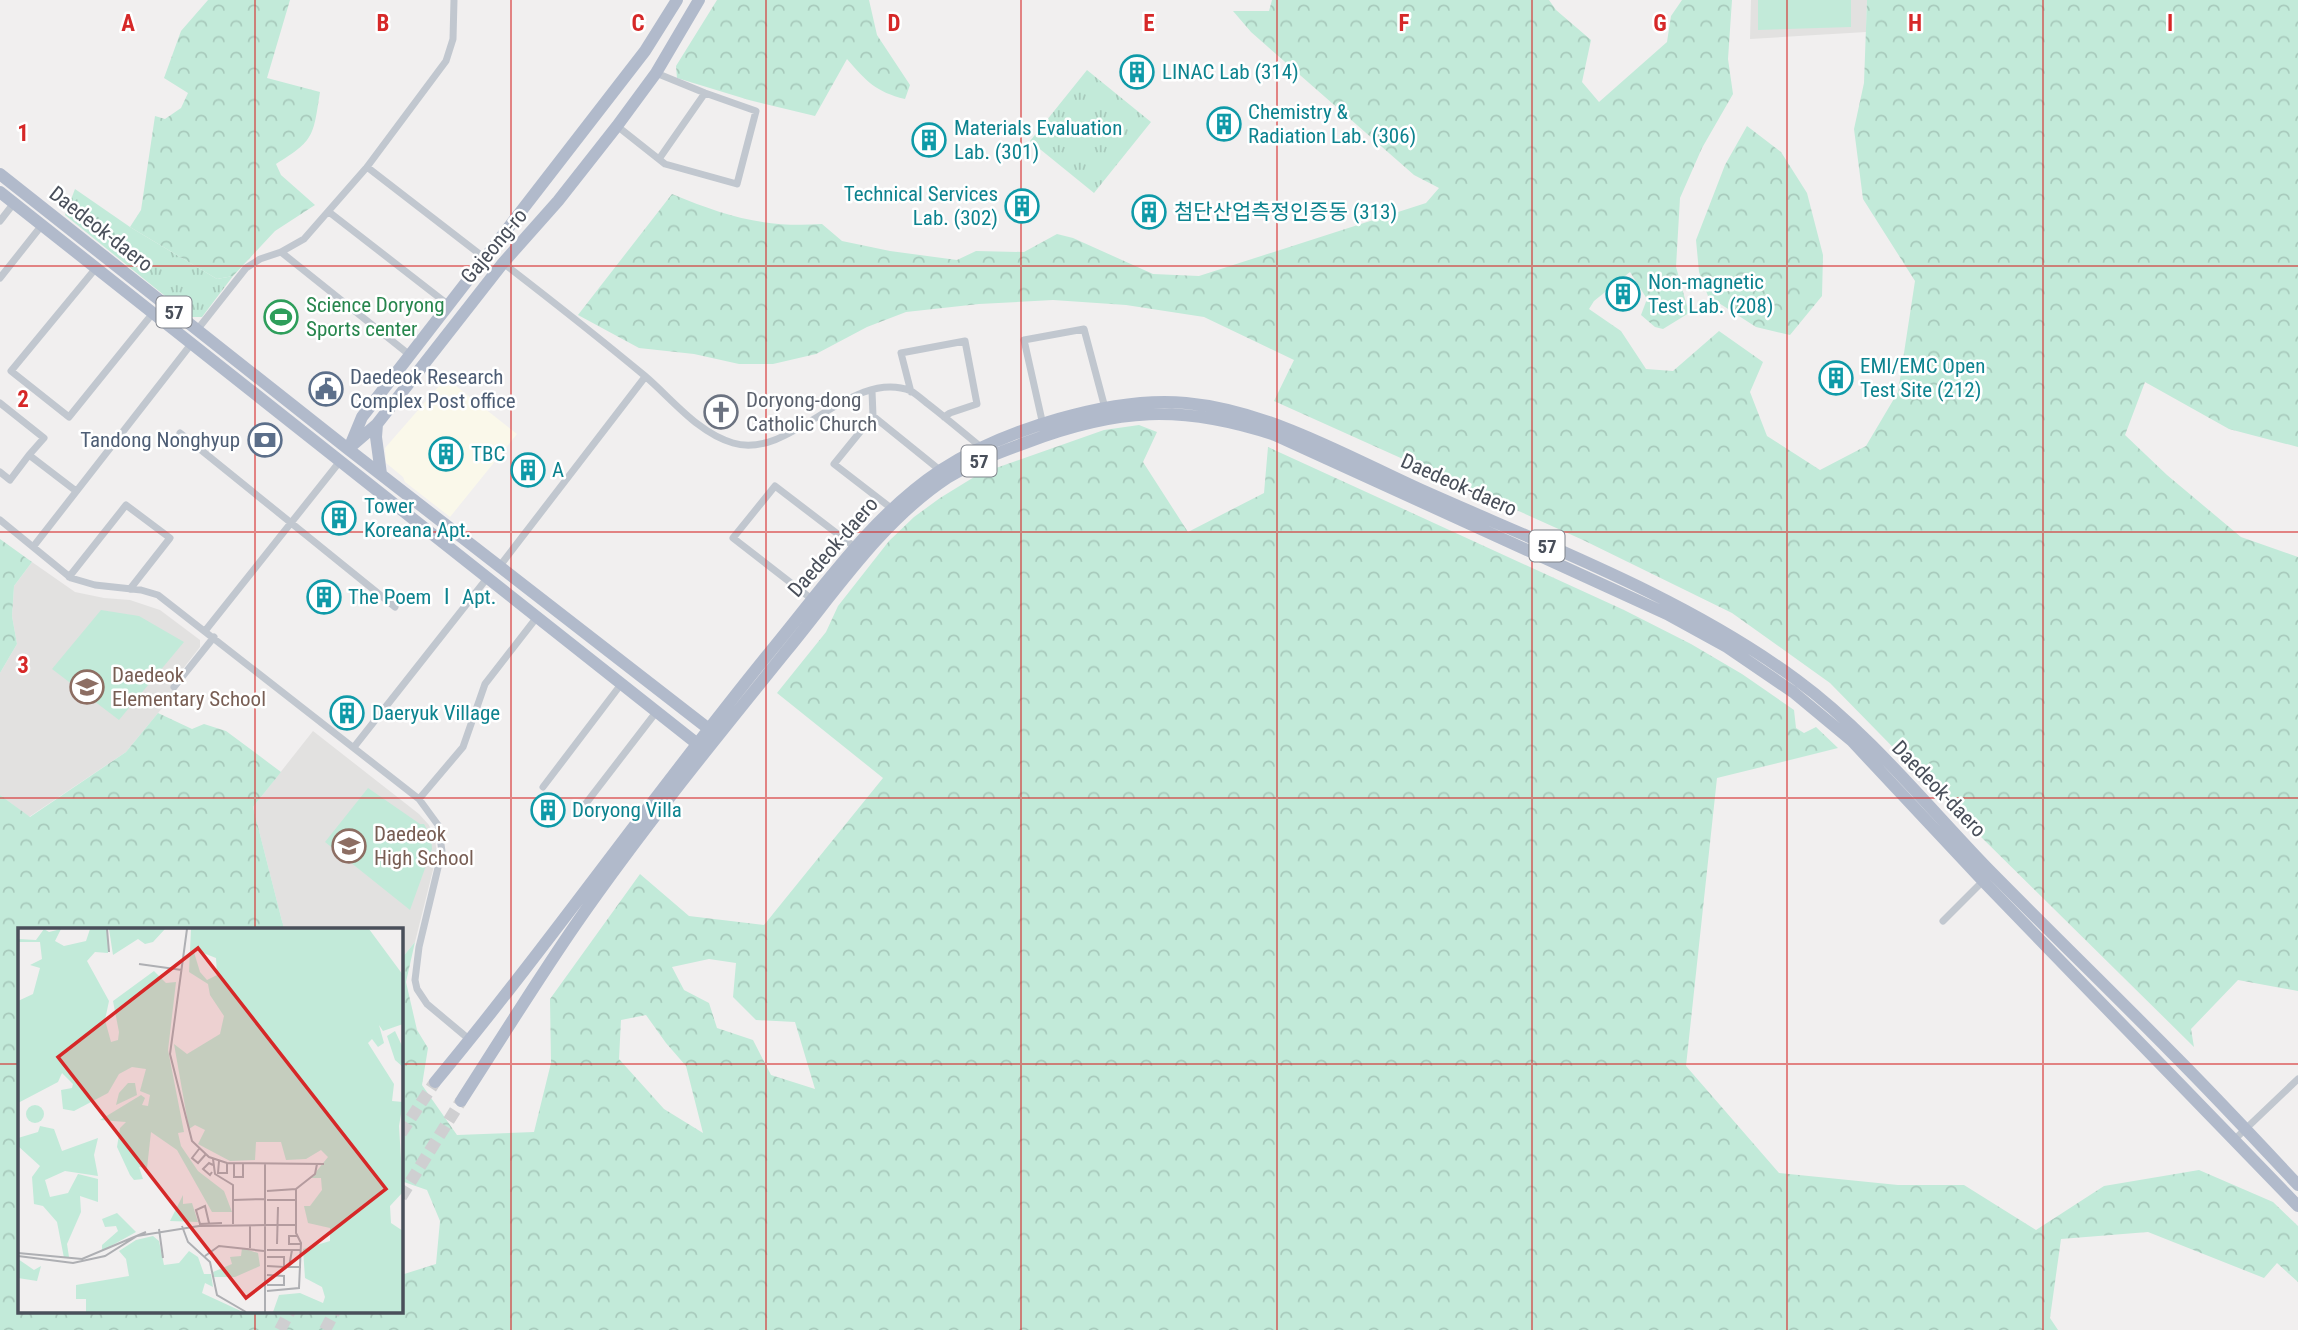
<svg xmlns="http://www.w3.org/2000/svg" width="2298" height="1330" font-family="'Roboto Condensed','Noto Sans KR',sans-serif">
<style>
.commercial{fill:#faf8ea}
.education{fill:#e2e1e0}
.grass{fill:url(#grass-tufts)}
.forest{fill:url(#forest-crowns);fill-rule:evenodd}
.garden{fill:#c2ead9}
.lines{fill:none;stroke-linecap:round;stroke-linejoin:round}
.primary-tunnel{stroke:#cfcfd1;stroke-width:12;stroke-dasharray:12 6;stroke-linecap:butt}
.street{stroke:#c1c7cf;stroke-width:7}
.primary{stroke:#b1bacb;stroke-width:12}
.grid{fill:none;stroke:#d62828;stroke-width:2;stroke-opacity:0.55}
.labels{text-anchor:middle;stroke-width:5;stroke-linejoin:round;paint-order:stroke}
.shield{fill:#fff;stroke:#80848c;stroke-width:2}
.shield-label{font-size:19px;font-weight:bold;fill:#494f5a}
.culture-label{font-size:21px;fill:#0d838f;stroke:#fff;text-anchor:start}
.street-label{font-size:21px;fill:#494f5a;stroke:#fff}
.leisure-label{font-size:21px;fill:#27864d;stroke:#fff;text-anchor:start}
.service-label{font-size:21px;fill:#4e5e75;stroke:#fff;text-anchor:start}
.worship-label{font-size:21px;fill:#5b616d;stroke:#fff;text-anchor:start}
.education-label{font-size:21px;fill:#785e54;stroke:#fff;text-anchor:start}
.inset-road{fill:none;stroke:#aeafb3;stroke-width:2}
.view{fill:#d62828;fill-opacity:0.15;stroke:#d62828;stroke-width:3.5}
.inset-edge{fill:none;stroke:#494f5a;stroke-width:3.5}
.grid-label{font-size:23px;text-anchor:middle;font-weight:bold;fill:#d62828;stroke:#fff;stroke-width:5;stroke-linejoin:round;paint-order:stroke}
</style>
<defs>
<pattern id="grass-tufts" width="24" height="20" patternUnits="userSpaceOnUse" patternTransform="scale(1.75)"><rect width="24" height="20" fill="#c2ead9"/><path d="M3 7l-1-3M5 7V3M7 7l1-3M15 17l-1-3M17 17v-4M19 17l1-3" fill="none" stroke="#a8cabc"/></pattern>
<pattern id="forest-crowns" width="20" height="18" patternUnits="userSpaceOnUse" patternTransform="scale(1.75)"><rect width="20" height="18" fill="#c2ead9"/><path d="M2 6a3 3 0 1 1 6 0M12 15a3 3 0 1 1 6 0" fill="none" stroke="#a8cabc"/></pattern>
</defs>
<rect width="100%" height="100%" fill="#f1efef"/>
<path class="commercial" d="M 446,378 L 517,434 L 450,517 L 405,482 L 403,477 L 386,463 L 385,448 Z"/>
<path class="education" d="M 1751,0 L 1867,0 L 1866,32 L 1750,39 Z
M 32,562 L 75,592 L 104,598 L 130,600 L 160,610 L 200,640 L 200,647 L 171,684 L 177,690 L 126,752 L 29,817 L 0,795 L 0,673 L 17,644 L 12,616 L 14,586 Z
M 313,731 L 419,814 L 429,825 L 435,839 L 437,854 L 415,942 L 401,959 L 401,929 L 284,929 L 253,807 Z"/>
<path class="grass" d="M 1087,70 L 1151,122 L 1094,193 L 1030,141 Z
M 75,189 L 130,227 L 217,279 L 233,276 L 202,317 L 191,317 L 65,215 Z"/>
<path class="forest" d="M 208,0 L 290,0 L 267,78 L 320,92 C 313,136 315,140 276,164 L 281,175 L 315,205 L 275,231 L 233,276 L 217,279 L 130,227 L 141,210 L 155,116 L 165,119 L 181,108 L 188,93 L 164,78 L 181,31 Z
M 717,0 L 869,0 L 877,35 L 910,85 L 905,99 C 876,92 866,81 847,59 L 815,116 L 749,100 L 677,78 L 676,66 Z
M 1272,0 L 1549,0 L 1556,10 L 1591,40 L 1582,82 L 1599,102 L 1667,42 L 1671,16 L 1682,0 L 1732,0 L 1728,59 L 1733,94 L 1702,148 L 1680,198 L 1676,267 L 1689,313 L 1663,329 L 1655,327 L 1641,315 L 1647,299 L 1630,272 L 1594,301 L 1589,309 L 1621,331 L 1646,369 L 1673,371 L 1719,331 L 1763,362 L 1750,392 L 1767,436 L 1820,470 L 1866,446 L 1898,392 L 1915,281 L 1863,199 L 1854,129 L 1864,83 L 1867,0 L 2298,0 L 2298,447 L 2229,429 L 2145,382 L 2125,435 L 2167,475 L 2241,537 L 2298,557 L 2298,991 L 2238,980 L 2191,1029 L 2194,1047 L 1975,831 L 1830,683 L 1732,613 L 1583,540 L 1274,401 L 1294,360 L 1204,317 L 1126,305 L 1053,300 L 979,304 L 906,312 L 867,327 L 816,354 L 773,364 L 739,364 L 694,354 L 639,348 L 578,315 L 672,194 C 725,216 764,228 822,224 L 842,241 L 890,251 L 957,260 L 976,251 L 1024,252 L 1057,234 L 1073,238 L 1153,274 L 1199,276 L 1426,203 L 1439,188 L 1414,175 L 1251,32 L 1233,11 L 1269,11 Z
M 1747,126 L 1781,152 L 1807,193 L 1823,255 L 1822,296 L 1790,335 L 1756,327 L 1708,296 L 1699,272 L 1696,240 L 1725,165 Z
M 1139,425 L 1157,432 L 1143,462 L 1188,532 L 1264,493 L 1268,447 L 1624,610 L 1691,644 L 1742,674 L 1794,710 L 1796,728 L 1804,733 L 1816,727 L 1838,748 L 1717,778 L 1686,1066 L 1779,1173 L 1898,1185 L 1964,1185 L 2036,1230 L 2104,1186 L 2199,1170 L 2273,1202 L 2298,1226 L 2298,1282 L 2277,1263 L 2264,1278 L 2148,1232 L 2061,1239 L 2050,1318 L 2058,1330 L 0,1330 L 0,795 L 30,817 L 126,752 L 158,713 L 192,729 L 204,724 L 226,731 L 281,772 L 253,807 L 284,929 L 19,929 L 19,1311 L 401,1311 L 401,1275 L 436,1264 L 440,1221 L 427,1190 L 401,1181 L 401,959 L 415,942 L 406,982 L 417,1030 L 428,1048 L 422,1085 L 457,1135 L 534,1132 L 551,1063 L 550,999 L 640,874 L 689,916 L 764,925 L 883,778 L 777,693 L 826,632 L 838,606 L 889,541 L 914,517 L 940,498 L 979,474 L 1104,430 ZM 709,959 L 736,963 L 733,997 L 756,1020 L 795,1022 L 815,1089 L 771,1075 L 753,1040 L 717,1028 L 709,1003 L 684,990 L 672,967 ZM 646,1015 L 666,1043 L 686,1066 L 703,1133 L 664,1109 L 619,1059 L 621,1020 Z
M 0,539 L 32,562 L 14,586 L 12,616 L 17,644 L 0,673 Z"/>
<path class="garden" d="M 1758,0 L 1851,0 L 1851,27 L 1758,30 Z
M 101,610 L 139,616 L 184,642 L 119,720 L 52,669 Z
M 368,788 L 420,824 L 424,824 L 431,837 L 432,849 L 410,910 L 325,842 Z"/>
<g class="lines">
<path class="primary-tunnel" d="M 401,1133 L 435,1082
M 401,1197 L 461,1101
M 280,1330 L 290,1311
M 325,1330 L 335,1311"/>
<path class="street" d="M 617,126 L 665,164 L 737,184 L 756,111 L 705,93 L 656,73
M 659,159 L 705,93
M 367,167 L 486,259
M 329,212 L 450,306
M 0,221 L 14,203
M 281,252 L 411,356
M 503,263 C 551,300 598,337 645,376 C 672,399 698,433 733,443 C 791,461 850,367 911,391 C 916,394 923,400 928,404 C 946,418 964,433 982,448
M 96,268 L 11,371 L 69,417 L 153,313
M 0,278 L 42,225
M 197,330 L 246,268 L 260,259 L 281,252 L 304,239 L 367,167 L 446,61 L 453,39 L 454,0
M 872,391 L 873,416
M 911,392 L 901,353 L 965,341 L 977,404 L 950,413 L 944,417
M 0,403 L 44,438 L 29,455 L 76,491
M 1043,425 L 1024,340 L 1084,329 L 1105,408
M 180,433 L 395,607
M 0,472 L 10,480 L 29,455
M 891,508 L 834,464 L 873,416 L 941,471
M 0,520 L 71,578 L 95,585 L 141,590 L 158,595 L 419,799 L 438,825 L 442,851 L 419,947 L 415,980 L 417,989 L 427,1004 L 470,1040
M 33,547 L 192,343
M 499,567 L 645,377
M 69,577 L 126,505 L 170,538 L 130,589
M 813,600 L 733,538 L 775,486 L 856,548
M 205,631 L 341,460
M 174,687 L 214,637
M 354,747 L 488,577
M 543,787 L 622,683
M 419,799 L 463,747 L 485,684 L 537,617
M 577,815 L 657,711
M 1943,921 L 1984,880
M 2234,1140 L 2298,1079"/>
<path class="primary" d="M 0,174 L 348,449 L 714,733
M 0,192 L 700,746
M 377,424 L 376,437 L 381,474
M 350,446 L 362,417 L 645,51 L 677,0
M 348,449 L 377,424 L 503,263 L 558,201 L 617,126 L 656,73 L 699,0
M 435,1082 C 552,941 657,790 774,647 C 825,585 873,515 941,470 C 1003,430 1112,396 1186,403 C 1271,411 1350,458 1426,492 C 1552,548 1685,598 1797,680 C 1869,733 1927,806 1989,870 C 2049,931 2111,991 2171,1052 C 2214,1095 2256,1140 2298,1185
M 461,1101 C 499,1042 536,982 576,924 C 642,829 716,738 788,649 C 837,589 882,521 947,478 C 971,463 998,453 1025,443 C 1117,408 1181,404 1275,435 L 1667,614 L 1727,647 L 1793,692 L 1852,741 L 1983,881 L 2298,1206"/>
</g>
<path class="grid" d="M 255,0 L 255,929M 511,0 L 511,1330M 766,0 L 766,1330M 1021,0 L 1021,1330M 1277,0 L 1277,1330M 1532,0 L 1532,1330M 1787,0 L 1787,1330M 2043,0 L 2043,1330M 0,266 L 2298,266M 0,532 L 2298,532M 0,798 L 2298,798M 0,1064 L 19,1064M 401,1064 L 2298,1064M 255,1311 L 255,1330"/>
<defs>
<symbol id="building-ring" viewBox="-11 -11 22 22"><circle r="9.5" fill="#fff" stroke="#0f9aa8" stroke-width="1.5"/><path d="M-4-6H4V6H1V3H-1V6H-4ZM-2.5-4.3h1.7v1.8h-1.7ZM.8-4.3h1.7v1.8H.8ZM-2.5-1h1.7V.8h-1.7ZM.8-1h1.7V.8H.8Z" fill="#0f9aa8"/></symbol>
<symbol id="stadium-ring" viewBox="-11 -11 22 22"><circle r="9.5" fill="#fff" stroke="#2e9e5b" stroke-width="1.5"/><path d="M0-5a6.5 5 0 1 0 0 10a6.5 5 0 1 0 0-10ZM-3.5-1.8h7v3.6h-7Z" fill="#2e9e5b"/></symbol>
<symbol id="civic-ring" viewBox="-11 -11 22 22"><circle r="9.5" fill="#fff" stroke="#5c6f8a" stroke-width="1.5"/><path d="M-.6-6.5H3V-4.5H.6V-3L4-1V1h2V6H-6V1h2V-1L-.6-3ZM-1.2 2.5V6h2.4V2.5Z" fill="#5c6f8a"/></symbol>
<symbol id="church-ring" viewBox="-11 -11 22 22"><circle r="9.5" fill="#fff" stroke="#6b7280" stroke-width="1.5"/><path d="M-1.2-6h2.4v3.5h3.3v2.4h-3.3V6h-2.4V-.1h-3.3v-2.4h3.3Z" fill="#6b7280"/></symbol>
<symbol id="bank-ring" viewBox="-11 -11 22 22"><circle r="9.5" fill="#fff" stroke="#5c6f8a" stroke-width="1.5"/><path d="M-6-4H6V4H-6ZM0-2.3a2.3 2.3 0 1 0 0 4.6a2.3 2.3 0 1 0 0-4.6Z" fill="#5c6f8a"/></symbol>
<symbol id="school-ring" viewBox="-11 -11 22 22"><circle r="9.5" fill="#fff" stroke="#8d6e63" stroke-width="1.5"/><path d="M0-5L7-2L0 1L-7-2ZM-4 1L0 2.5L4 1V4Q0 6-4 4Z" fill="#8d6e63"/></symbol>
</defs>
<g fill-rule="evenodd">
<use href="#building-ring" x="1118" y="53" width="38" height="38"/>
<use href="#building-ring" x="1205" y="105" width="38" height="38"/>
<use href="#building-ring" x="910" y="121" width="38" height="38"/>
<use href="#building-ring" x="1003" y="187" width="38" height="38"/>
<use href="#building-ring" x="1130" y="193" width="38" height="38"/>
<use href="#building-ring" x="1604" y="275" width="38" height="38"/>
<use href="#stadium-ring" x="262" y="298" width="38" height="38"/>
<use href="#building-ring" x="1817" y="359" width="38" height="38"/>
<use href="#civic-ring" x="307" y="370" width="38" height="38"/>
<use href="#church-ring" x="702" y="393" width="38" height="38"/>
<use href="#bank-ring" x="246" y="421" width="38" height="38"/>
<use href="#building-ring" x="427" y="435" width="38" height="38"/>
<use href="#building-ring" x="509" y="451" width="38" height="38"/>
<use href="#building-ring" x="320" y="499" width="38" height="38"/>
<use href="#building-ring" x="305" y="578" width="38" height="38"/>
<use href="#school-ring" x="68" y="668" width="38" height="38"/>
<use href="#building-ring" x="328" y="694" width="38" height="38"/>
<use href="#building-ring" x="529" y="791" width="38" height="38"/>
<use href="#school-ring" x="330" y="827" width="38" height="38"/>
</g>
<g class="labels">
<g class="shield">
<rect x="156.5" y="296.5" width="35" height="31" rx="5"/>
<rect x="961.5" y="445.5" width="35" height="31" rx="5"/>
<rect x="1529.5" y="530.5" width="35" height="31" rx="5"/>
</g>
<g class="shield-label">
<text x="174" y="319">57</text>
<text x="979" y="468">57</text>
<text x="1547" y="553">57</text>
</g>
<g class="culture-label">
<text x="1162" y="79">LINAC Lab (314)</text>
<text x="1248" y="119">Chemistry &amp;<tspan x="1248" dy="24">Radiation Lab. (306)</tspan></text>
<text x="954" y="135">Materials Evaluation<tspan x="954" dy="24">Lab. (301)</tspan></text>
<text x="998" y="201" text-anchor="end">Technical Services<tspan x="998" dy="24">Lab. (302)</tspan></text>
<text x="1174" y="219">첨단산업측정인증동 (313)</text>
<text x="1648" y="289">Non-magnetic<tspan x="1648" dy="24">Test Lab. (208)</tspan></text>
<text x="1860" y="373">EMI/EMC Open<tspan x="1860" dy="24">Test Site (212)</tspan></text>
<text x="471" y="461">TBC</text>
<text x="552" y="477">A</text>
<text x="364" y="513">Tower<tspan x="364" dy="24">Koreana Apt.</tspan></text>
<text x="348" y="604">The Poem Ⅰ Apt.</text>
<text x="372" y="720">Daeryuk Village</text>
<text x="572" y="817">Doryong Villa</text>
</g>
<g class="street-label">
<text transform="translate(101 229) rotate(38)" y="7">Daedeok-daero</text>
<text transform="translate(494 246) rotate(-50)" y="7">Gajeong-ro</text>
<text transform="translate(1459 485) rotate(24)" y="7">Daedeok-daero</text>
<text transform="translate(833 547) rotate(-49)" y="7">Daedeok-daero</text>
<text transform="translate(1939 789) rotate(46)" y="7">Daedeok-daero</text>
</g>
<g class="leisure-label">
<text x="306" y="312">Science Doryong<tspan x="306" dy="24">Sports center</tspan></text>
</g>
<g class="service-label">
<text x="350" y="384">Daedeok Research<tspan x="350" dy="24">Complex Post office</tspan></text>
<text x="240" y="447" text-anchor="end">Tandong Nonghyup</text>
</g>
<g class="worship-label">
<text x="746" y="407">Doryong-dong<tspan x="746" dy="24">Catholic Church</tspan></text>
</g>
<g class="education-label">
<text x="112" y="682">Daedeok<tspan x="112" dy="24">Elementary School</tspan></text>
<text x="374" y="841">Daedeok<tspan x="374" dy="24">High School</tspan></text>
</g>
</g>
<g transform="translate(18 928)">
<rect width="385" height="385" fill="#f1efef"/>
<path d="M 26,1 L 31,4 L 43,1 L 37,13 L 46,18 L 68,13 L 72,1 L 90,1 L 90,25 L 77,24 L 69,33 L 91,73 L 87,92 L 93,114 L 100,112 L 101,104 L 95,73 L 136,43 L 148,55 L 158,54 L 150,122 L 166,204 L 160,205 L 163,218 L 180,243 L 206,263 L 214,284 L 194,284 L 159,222 L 133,204 L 129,240 L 121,239 L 125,251 L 116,252 L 112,247 L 99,219 L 102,200 L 108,194 L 82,192 L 123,167 L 127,170 L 124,177 L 130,178 L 132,167 L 122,163 L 128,141 L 114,139 L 101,146 L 90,165 L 56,183 L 45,181 L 43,162 L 54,160 L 55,156 L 44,145 L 40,154 L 0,175 L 0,73 L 15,66 L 22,40 L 12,37 L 24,31 L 22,14 L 0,14 L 0,11 L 18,12 ZM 91,1 L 147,1 L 135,14 L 127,16 L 120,11 L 95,27 ZM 173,1 L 351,1 L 385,47 L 385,96 L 365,103 L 361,97 L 366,115 L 360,119 L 354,111 L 350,115 L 376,156 L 374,173 L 385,174 L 381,198 L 385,264 L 372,278 L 373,295 L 385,303 L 385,384 L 255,384 L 261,367 L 282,365 L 305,375 L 307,369 L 304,359 L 287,350 L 285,321 L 312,313 L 312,300 L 290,295 L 286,278 L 292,278 L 304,262 L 303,250 L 293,250 L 310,229 L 303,222 L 288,231 L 268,232 L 263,214 L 238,214 L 237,232 L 212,233 L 180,216 L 187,202 L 177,197 L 171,201 L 156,116 L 169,126 L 202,106 L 206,88 L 192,67 L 190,56 L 171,44 ZM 175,21 L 198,30 L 199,47 L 189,52 L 182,44 ZM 377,103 L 385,120 L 385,139 L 377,132 L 369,108 ZM 110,155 L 117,155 L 119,167 L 98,177 L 101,165 ZM 22,198 L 36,201 L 44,223 L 80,210 L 76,227 L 80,248 L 47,243 L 27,252 L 32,269 L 50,265 L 60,246 L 80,251 L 80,274 L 62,268 L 63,284 L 49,316 L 51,329 L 46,330 L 39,294 L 25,278 L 16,276 L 14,249 L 22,238 L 0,218 L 0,210 L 20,204 ZM 165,267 L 165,276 L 174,275 L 180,294 L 152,293 ZM 99,285 L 118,304 L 84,323 L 84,317 L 100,303 L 98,298 L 87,299 L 84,291 ZM 135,308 L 141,313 L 146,337 L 161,335 L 171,323 L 180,329 L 186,346 L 193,346 L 195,359 L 187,355 L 184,365 L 225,384 L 68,384 L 68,371 L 58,371 L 58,357 L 111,348 L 108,331 L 101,323 L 118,312 ZM 224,320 L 240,325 L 242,338 L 217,349 L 196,349 L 195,344 L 214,336 L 212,329 L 223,328 ZM 0,331 L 16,342 L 23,338 L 19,353 L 0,350 Z" fill="#c2ead9" fill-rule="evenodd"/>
<path d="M8 186a9 9 0 1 1 18 0a9 9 0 1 1-18 0Z" fill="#c2ead9"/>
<path class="inset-road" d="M 89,1 L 91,24M 169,1 L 152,126 L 174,213 L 191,229 L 209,235 L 306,236M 121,36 L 164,42M 181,221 L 174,230 L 180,235 L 188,226M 195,231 L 197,246 L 215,257 L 215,296M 201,233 L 200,245 L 209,245 L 209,235M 216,236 L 216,249 L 225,249 L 225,236M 194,244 L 192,247 L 185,241 L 191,235 L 195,237M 249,263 L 278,261M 215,272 L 247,271M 249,272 L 278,272M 181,296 L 204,295M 182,296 L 178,282 L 187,278 L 191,295M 249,297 L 278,297M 164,298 L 170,314 L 192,334 L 199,367 L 228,384M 141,301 L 145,330M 280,308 L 271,308 L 271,316 L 283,316M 259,316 L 260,279M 232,320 L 232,298M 249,322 L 283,322M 274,322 L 271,339 L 283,339M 0,325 L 64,331 L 128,304M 0,328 L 55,335 L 87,328 L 119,308 L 181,298 L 249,297M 187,328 L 201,318 L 246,323M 249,338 L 266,339 L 266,329 L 249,329M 249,357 L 266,357 L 266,348 L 249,347M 249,363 L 281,360 L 283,315 L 278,305 L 278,261 L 297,246 L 299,236M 247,384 L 247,235"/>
<path class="view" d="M 180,20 L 368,261 L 228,370 L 40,129 Z"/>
<rect width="385" height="385" class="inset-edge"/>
</g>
<g class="grid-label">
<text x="128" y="31">A</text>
<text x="383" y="31">B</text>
<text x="638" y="31">C</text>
<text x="894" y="31">D</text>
<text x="1149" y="31">E</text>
<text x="1404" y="31">F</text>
<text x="1660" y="31">G</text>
<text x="1915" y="31">H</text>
<text x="2170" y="31">I</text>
<text x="23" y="141">1</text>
<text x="23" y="407">2</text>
<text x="23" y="673">3</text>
</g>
</svg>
